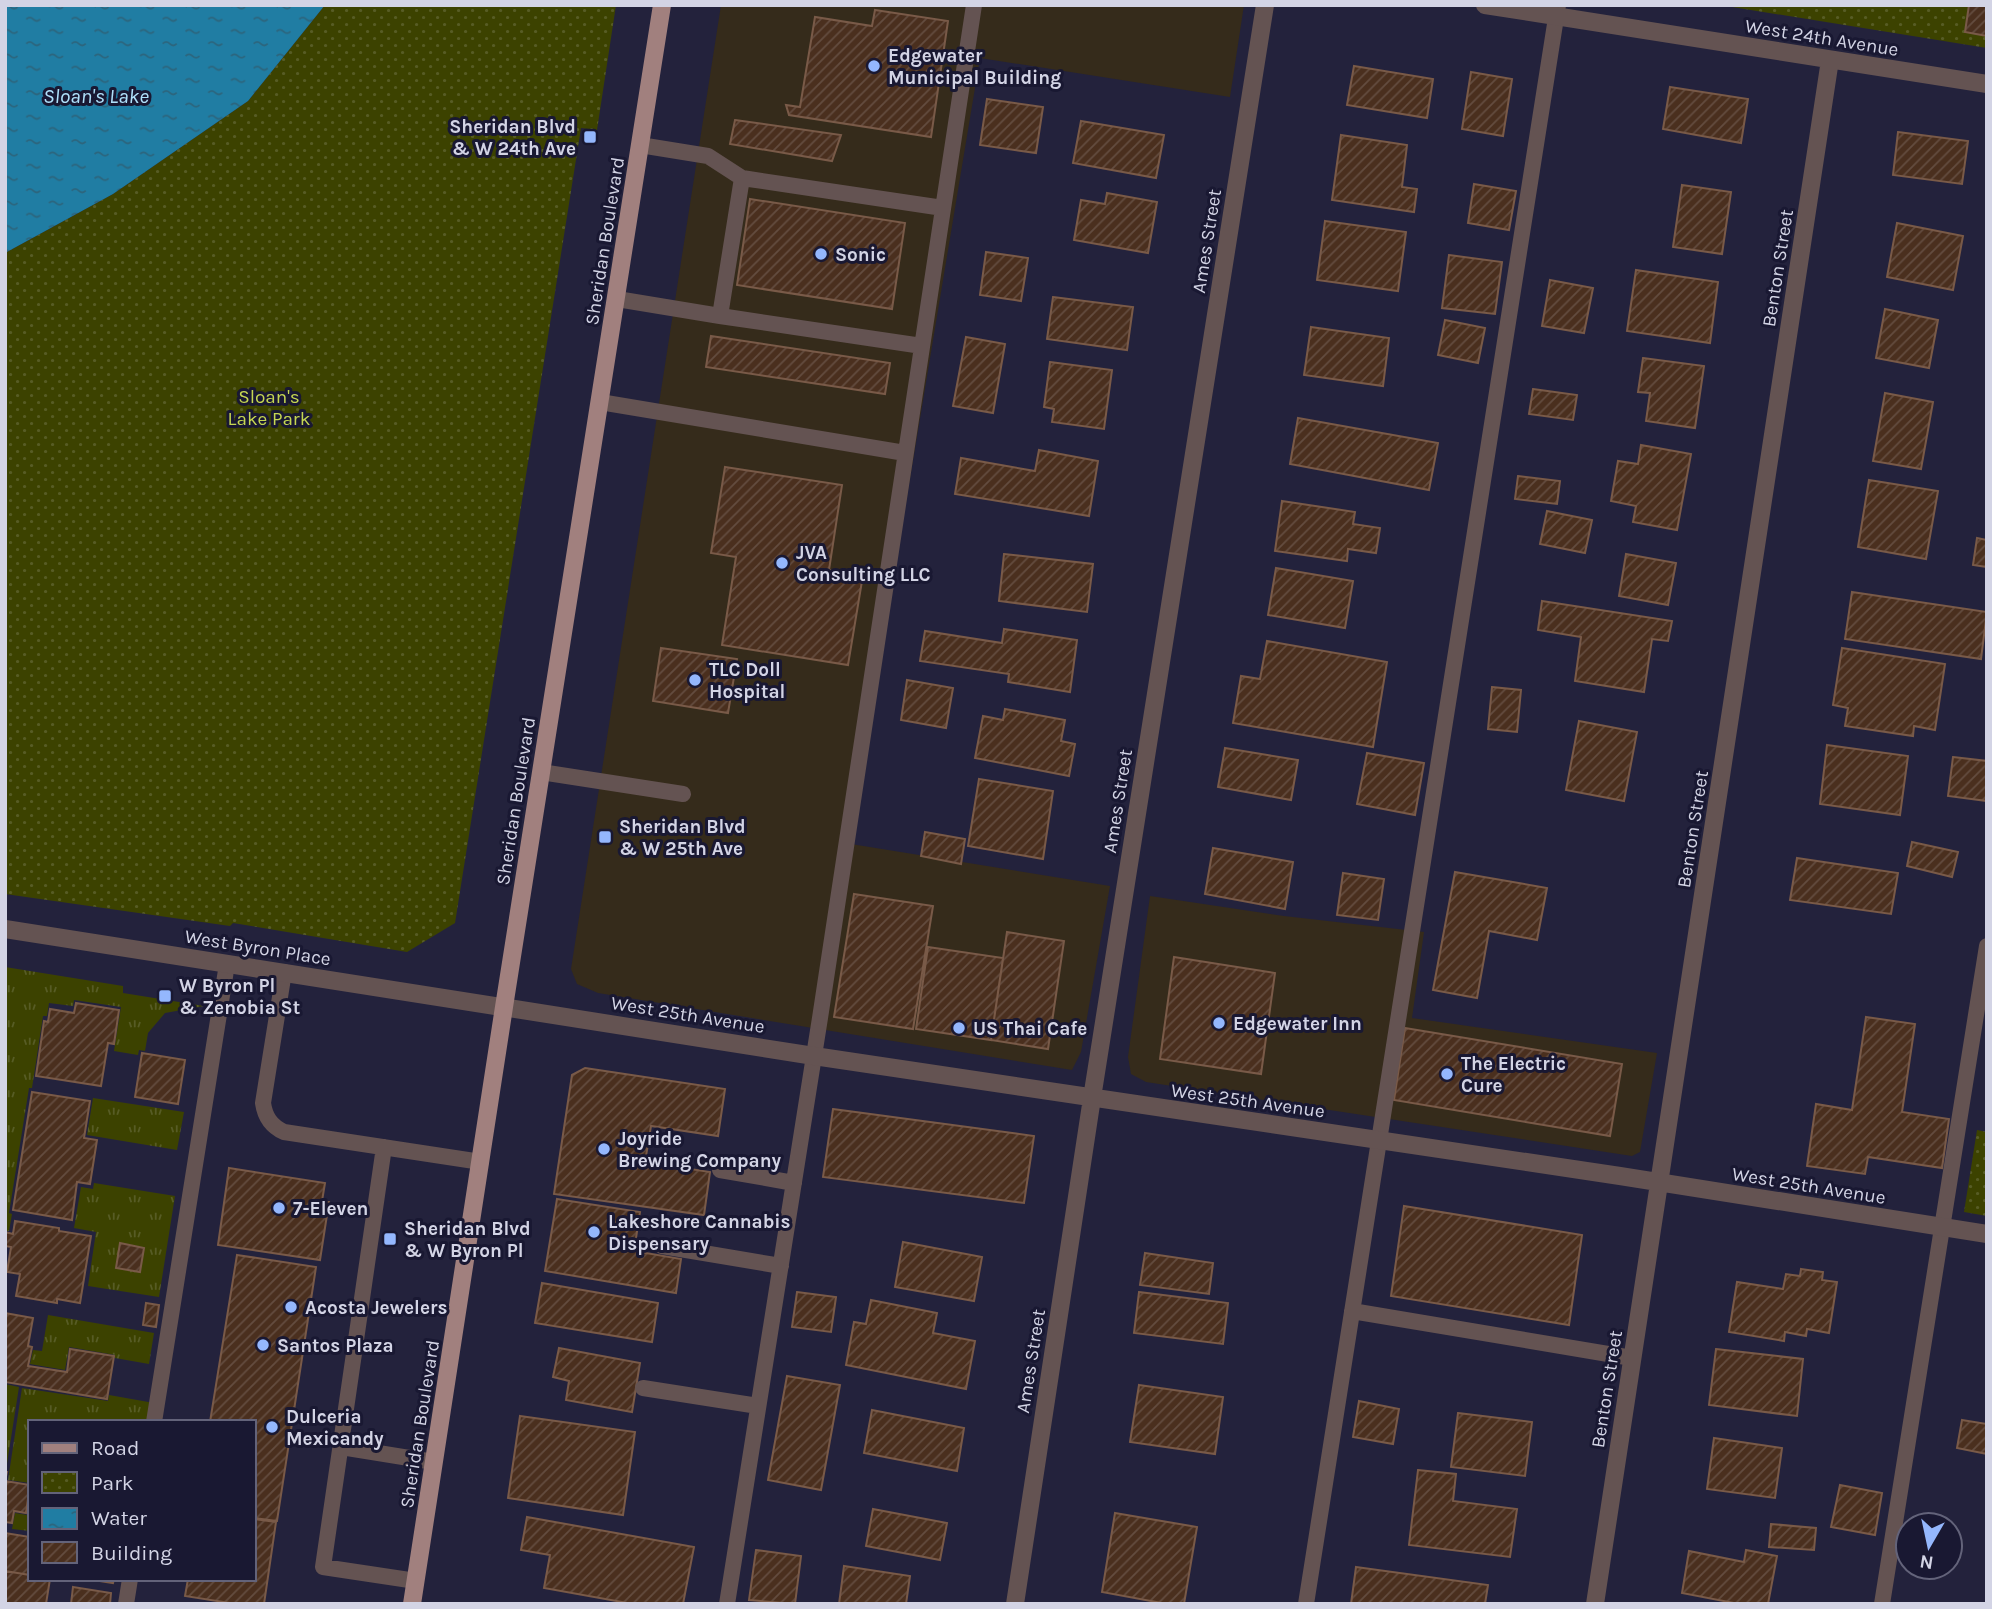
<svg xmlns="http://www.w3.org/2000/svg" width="1992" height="1609" font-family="Karla,sans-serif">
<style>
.commercial{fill:#352b1b}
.grass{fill:url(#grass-tufts)}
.park{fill:url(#park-dots)}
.water{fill:url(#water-ripples)}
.building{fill:url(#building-hatch);stroke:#795a48;stroke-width:2}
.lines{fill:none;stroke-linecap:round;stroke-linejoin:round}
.lane{stroke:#645352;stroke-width:16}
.street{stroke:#645352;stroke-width:18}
.primary{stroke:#a1807e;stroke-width:18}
.poi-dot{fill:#94b7fd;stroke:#191832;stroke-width:2.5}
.labels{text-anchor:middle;stroke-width:6;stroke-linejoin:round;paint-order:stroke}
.street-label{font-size:19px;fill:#d3d4e5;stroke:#191832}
.poi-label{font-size:19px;font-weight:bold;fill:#d3d4e5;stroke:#191832;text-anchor:start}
.park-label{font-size:19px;fill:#c6d752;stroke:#191832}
.water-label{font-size:21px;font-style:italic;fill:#afe1fb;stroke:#191832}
</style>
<defs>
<pattern id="grass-tufts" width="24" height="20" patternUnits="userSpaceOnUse" patternTransform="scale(1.75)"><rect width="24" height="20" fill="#3c4200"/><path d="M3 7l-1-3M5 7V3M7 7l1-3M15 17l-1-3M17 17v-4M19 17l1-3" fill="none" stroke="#575c25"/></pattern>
<pattern id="park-dots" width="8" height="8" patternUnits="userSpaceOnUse" patternTransform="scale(1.75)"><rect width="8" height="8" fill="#3c4200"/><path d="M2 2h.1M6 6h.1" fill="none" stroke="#575c25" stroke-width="1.8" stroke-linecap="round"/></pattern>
<pattern id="water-ripples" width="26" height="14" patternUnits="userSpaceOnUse" patternTransform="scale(1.75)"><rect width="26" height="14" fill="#207da3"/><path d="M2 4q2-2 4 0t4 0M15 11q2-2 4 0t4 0" fill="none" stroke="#2c657d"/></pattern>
<pattern id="building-hatch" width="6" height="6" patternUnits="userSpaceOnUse" patternTransform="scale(1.75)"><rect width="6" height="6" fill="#4a2f1e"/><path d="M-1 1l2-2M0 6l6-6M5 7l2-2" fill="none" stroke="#634c3f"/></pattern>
</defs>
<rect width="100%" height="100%" fill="#23223c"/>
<path class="commercial" d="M 721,5 L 1244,5 L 1230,97 L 980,58 L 864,755 L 851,844 L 1110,886 L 1081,1052 L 1072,1070 L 598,993 L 577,984 L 571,969 Z
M 1150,896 L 1284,916 L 1424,932 L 1412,1018 L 1657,1053 L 1640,1152 L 1632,1156 L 1146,1082 L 1131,1074 L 1128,1057 Z"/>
<path class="grass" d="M 5,967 L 123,986 L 123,993 L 204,1006 L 165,1013 L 148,1033 L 145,1051 L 139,1050 L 138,1055 L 114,1051 L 121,1007 L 74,1000 L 73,1006 L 49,1003 L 47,1016 L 43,1016 L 32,1088 L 29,1088 L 9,1213 L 12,1214 L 9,1231 L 5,1231 Z
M 93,1098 L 184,1112 L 177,1150 L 87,1135 Z
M 94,1183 L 175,1196 L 159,1297 L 88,1286 L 96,1232 L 74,1228 L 81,1187 L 93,1189 Z
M 48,1315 L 154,1333 L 149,1364 L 115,1358 L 115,1355 L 69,1347 L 65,1370 L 30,1364 L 33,1350 L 42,1351 Z
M 5,1384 L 19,1387 L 6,1470 L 5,1470 Z
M 22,1388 L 108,1401 L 109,1395 L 154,1403 L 151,1422 L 30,1422 L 30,1483 L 8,1480 Z
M 30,1500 L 30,1531 L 12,1529 L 15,1513 L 27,1515 Z"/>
<path class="park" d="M 325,5 L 616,5 L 597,130 L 581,128 L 455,923 L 407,952 L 233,923 L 230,926 L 5,894 L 5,253 L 113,194 L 248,101 Z
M 1720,5 L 1987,5 L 1987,48 Z
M 1977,1130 L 1987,1132 L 1987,1216 L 1964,1212 Z"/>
<path class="water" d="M 5,5 L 325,5 L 248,101 L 113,194 L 5,253 Z"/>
<path class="building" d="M 1969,5 L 1987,5 L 1987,36 L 1965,32 Z
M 875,10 L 948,21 L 931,137 L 789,115 L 786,105 L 800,107 L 815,17 L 872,26 Z
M 1354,66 L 1433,79 L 1427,118 L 1347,105 Z
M 1471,72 L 1512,79 L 1503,136 L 1462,129 Z
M 1670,87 L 1748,99 L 1741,143 L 1663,129 Z
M 987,99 L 1043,107 L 1036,153 L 980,145 Z
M 735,120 L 841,135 L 832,161 L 730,144 Z
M 1081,121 L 1164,135 L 1156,178 L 1073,163 Z
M 1898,132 L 1968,141 L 1962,184 L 1893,175 Z
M 1341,135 L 1407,145 L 1402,187 L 1417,189 L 1414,212 L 1332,200 Z
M 1474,184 L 1516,191 L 1509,230 L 1468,223 Z
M 1682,185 L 1731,192 L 1722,254 L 1673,247 Z
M 1107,193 L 1157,202 L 1148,253 L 1074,240 L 1081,200 L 1105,204 Z
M 750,199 L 905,223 L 892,309 L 737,285 Z
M 1325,221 L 1406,232 L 1398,291 L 1317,280 Z
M 1897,223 L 1963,236 L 1953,290 L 1887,277 Z
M 986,252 L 1028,258 L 1021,301 L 980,295 Z
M 1449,255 L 1502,262 L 1495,314 L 1442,308 Z
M 1636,270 L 1718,282 L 1710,343 L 1627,331 Z
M 1550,280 L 1593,288 L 1584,333 L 1542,326 Z
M 1053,297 L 1133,307 L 1127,350 L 1047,339 Z
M 1885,309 L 1938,320 L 1929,368 L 1876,358 Z
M 1445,320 L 1485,328 L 1478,363 L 1438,355 Z
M 1311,327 L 1389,338 L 1383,386 L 1304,375 Z
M 711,336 L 890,363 L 885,394 L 706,367 Z
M 966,337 L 1005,344 L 993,413 L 953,406 Z
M 1643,358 L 1704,366 L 1695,428 L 1646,421 L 1650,393 L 1638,392 Z
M 1050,362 L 1112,370 L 1104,429 L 1052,422 L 1054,409 L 1044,407 Z
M 1533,389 L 1577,395 L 1573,420 L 1529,414 Z
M 1885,393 L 1933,402 L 1921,469 L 1873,461 Z
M 1298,418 L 1438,443 L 1429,490 L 1290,464 Z
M 1641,445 L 1691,454 L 1677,530 L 1633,522 L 1636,506 L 1611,501 L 1618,461 L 1638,464 Z
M 1039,450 L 1098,461 L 1089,516 L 955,494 L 961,458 L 1035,471 Z
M 725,467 L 842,485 L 829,570 L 863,575 L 848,665 L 722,645 L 736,557 L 711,553 Z
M 1518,476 L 1560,481 L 1557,504 L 1515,499 Z
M 1869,480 L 1938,491 L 1926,559 L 1858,547 Z
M 1282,501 L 1355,512 L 1353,524 L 1380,528 L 1376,553 L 1348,549 L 1347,561 L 1275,551 Z
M 1547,511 L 1592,520 L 1585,553 L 1540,544 Z
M 1977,538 L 1987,540 L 1987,567 L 1973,565 Z
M 1004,554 L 1093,564 L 1087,612 L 999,601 Z
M 1626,554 L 1676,563 L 1668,605 L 1619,596 Z
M 1276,568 L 1353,581 L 1345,628 L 1268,615 Z
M 1852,592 L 1987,612 L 1981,659 L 1845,639 Z
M 1542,601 L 1672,621 L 1668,641 L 1652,639 L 1644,692 L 1575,681 L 1581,637 L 1538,630 Z
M 1004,629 L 1077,640 L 1070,692 L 1008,682 L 1009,674 L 920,661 L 925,631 L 1002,643 Z
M 1267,641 L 1387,662 L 1373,747 L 1233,723 L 1241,676 L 1260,679 Z
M 661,648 L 737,659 L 728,713 L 653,701 Z
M 1842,648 L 1945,664 L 1935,730 L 1914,726 L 1913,736 L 1845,726 L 1848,708 L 1833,705 Z
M 907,680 L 953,688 L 946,728 L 901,720 Z
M 1492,687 L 1521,690 L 1517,732 L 1488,729 Z
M 1005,709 L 1065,720 L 1061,741 L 1075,744 L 1069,776 L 975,758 L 983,716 L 1003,720 Z
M 1579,721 L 1637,732 L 1624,801 L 1566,790 Z
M 1827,745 L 1908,756 L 1900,815 L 1820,804 Z
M 1225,748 L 1298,760 L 1291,800 L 1218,787 Z
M 1367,753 L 1424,763 L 1415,815 L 1357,804 Z
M 1953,757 L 1987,761 L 1987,801 L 1948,796 Z
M 979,779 L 1053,791 L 1043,859 L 968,846 Z
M 925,832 L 965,839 L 961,864 L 921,856 Z
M 1912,842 L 1958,852 L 1952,877 L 1907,866 Z
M 1213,848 L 1293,862 L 1285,909 L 1205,894 Z
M 1797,858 L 1898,873 L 1891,914 L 1790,900 Z
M 1455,872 L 1547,888 L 1537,940 L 1489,931 L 1477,998 L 1433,990 Z
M 1343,873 L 1384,879 L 1378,920 L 1337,915 Z
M 854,894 L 933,906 L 913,1029 L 834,1017 Z
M 1007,932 L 1064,941 L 1048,1049 L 991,1040 Z
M 928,947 L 1003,958 L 991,1040 L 916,1029 Z
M 1174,957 L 1275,973 L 1261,1074 L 1160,1059 Z
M 76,1003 L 119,1010 L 114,1044 L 108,1043 L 101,1086 L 36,1076 L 44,1021 L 48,1022 L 50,1009 L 74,1013 Z
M 1866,1017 L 1915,1024 L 1902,1112 L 1949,1119 L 1942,1168 L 1868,1157 L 1865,1174 L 1807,1166 L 1816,1104 L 1852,1110 Z
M 1405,1028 L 1622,1064 L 1610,1136 L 1394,1100 Z
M 142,1053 L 185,1060 L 178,1104 L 135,1097 Z
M 585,1068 L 725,1089 L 718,1136 L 651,1126 L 645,1162 L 710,1172 L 704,1215 L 554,1194 L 572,1075 Z
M 32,1092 L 90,1101 L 84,1138 L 97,1140 L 90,1184 L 77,1182 L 72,1220 L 13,1210 Z
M 833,1109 L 1034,1136 L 1024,1203 L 823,1177 Z
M 229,1168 L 325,1183 L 322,1201 L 329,1202 L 320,1260 L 218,1245 Z
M 557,1199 L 640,1212 L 634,1251 L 681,1259 L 676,1293 L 545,1271 Z
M 1404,1206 L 1582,1235 L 1569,1325 L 1391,1296 Z
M 15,1221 L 59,1228 L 59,1231 L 91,1236 L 80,1303 L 57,1299 L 57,1303 L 16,1296 L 20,1274 L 7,1272 L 11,1247 L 5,1246 L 5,1232 L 13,1234 Z
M 903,1242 L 982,1257 L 974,1301 L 895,1287 Z
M 120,1243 L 144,1248 L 140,1272 L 116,1268 Z
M 1145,1253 L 1213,1263 L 1209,1294 L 1140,1285 Z
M 237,1255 L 316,1267 L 277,1521 L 254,1518 L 254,1422 L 210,1422 Z
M 1801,1269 L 1823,1272 L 1822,1280 L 1837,1282 L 1829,1333 L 1807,1329 L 1806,1336 L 1785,1332 L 1784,1341 L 1729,1332 L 1737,1282 L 1783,1289 L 1786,1274 L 1800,1276 Z
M 542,1283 L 658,1303 L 652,1342 L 535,1323 Z
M 797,1292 L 836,1297 L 831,1332 L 792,1327 Z
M 1139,1292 L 1228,1303 L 1223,1344 L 1134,1333 Z
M 871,1300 L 937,1313 L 933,1333 L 975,1341 L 966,1389 L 846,1365 L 854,1322 L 866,1324 Z
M 146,1303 L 159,1305 L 156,1327 L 143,1325 Z
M 5,1313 L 33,1318 L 28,1346 L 32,1347 L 28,1366 L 67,1372 L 70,1349 L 114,1356 L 107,1399 L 5,1382 Z
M 559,1348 L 640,1363 L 632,1412 L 566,1400 L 569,1381 L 553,1377 Z
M 1716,1349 L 1803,1359 L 1797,1416 L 1709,1405 Z
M 787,1376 L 840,1385 L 821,1490 L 768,1480 Z
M 1139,1385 L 1223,1397 L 1215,1454 L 1130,1442 Z
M 1359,1401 L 1399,1409 L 1393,1444 L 1353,1437 Z
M 872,1410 L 964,1428 L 957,1471 L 864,1453 Z
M 1458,1413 L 1532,1422 L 1525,1476 L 1451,1467 Z
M 520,1416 L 635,1432 L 623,1515 L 508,1498 Z
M 1962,1420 L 1987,1424 L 1987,1454 L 1957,1448 Z
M 1714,1438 L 1782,1448 L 1775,1498 L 1707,1489 Z
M 1418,1470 L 1456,1474 L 1453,1501 L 1517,1509 L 1510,1557 L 1409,1545 Z
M 5,1472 L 7,1472 L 5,1481 L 30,1485 L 26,1513 L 14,1511 L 12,1523 L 5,1522 Z
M 1840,1485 L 1882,1493 L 1875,1535 L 1831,1527 Z
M 873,1509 L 947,1523 L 940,1560 L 866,1546 Z
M 1115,1513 L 1197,1527 L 1184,1604 L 1167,1604 L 1102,1592 Z
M 527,1517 L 694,1547 L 683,1604 L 633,1604 L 544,1588 L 550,1555 L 521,1550 Z
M 254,1519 L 276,1522 L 264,1604 L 236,1604 L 185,1596 L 188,1579 L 254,1579 Z
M 1771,1524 L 1816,1528 L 1814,1550 L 1769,1547 Z
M 5,1533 L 30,1537 L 30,1575 L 5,1571 Z
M 756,1550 L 801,1556 L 795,1604 L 749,1600 Z
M 1746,1550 L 1777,1556 L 1768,1604 L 1739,1604 L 1682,1593 L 1689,1551 L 1744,1562 Z
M 844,1566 L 910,1576 L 906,1604 L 839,1604 Z
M 1356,1567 L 1488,1585 L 1485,1604 L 1351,1604 Z
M 5,1571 L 30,1575 L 30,1579 L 50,1579 L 46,1604 L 5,1604 Z
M 87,1579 L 114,1579 L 113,1583 Z
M 73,1587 L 111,1593 L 110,1604 L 71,1604 Z"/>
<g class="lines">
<path class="lane" d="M 640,145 L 708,156 L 742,178 L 943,208
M 617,299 L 720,316 L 922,346
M 720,316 L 742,178
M 600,402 L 905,453
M 541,772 L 683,794
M 284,972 L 263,1103 C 265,1117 271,1126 284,1132 L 481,1162
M 384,1147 L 323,1567 L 416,1581
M 720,1170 L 794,1183
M 662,1246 L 781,1266
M 1352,1311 L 1632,1358
M 643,1388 L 758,1406
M 154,1422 L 227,964
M 341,1447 L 434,1462
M 126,1604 L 130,1579
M 727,1604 L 820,1018 L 974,5
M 1306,1604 L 1558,5
M 1882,1604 L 1987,946"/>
<path class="street" d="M 1485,5 L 1987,84
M 5,929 L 814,1056 L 1620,1176 L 1987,1234
M 1015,1604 L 1092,1098 L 1265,5
M 1595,1604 L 1830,60"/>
<path class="primary" d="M 412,1604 L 504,1007 L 662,5"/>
</g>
<g class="poi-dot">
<circle cx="874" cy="66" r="7"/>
<rect x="583" y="130" width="14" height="14" rx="3.5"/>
<circle cx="821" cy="254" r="7"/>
<circle cx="782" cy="563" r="7"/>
<circle cx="695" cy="680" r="7"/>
<rect x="598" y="830" width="14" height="14" rx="3.5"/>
<rect x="158" y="989" width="14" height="14" rx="3.5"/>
<circle cx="1219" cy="1023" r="7"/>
<circle cx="959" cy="1028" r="7"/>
<circle cx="1447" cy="1074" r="7"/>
<circle cx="604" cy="1149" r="7"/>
<circle cx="279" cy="1208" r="7"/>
<circle cx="594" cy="1232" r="7"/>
<rect x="383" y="1232" width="14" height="14" rx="3.5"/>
<circle cx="291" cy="1307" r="7"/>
<circle cx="263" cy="1345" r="7"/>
<circle cx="272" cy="1427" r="7"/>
</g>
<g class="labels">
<g class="street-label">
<text transform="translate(1822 37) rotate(9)" y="7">West 24th Avenue</text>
<text transform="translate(604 241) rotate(-81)" y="7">Sheridan Boulevard</text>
<text transform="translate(1206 241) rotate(-81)" y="7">Ames Street</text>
<text transform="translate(1777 268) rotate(-81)" y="7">Benton Street</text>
<text transform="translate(515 801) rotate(-81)" y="7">Sheridan Boulevard</text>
<text transform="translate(1117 801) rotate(-81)" y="7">Ames Street</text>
<text transform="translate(1692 829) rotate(-81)" y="7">Benton Street</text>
<text transform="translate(258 947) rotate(9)" y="7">West Byron Place</text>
<text transform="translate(688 1014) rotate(9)" y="7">West 25th Avenue</text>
<text transform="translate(1248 1100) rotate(8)" y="7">West 25th Avenue</text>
<text transform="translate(1809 1185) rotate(9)" y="7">West 25th Avenue</text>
<text transform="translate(1030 1361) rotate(-81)" y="7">Ames Street</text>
<text transform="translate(1606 1389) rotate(-81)" y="7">Benton Street</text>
<text transform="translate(419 1424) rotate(-81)" y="7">Sheridan Boulevard</text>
</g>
<g class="poi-label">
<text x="888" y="62">Edgewater<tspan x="888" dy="22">Municipal Building</tspan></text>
<text x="576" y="133" text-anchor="end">Sheridan Blvd<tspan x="576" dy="22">&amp; W 24th Ave</tspan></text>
<text x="835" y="261">Sonic</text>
<text x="796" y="559">JVA<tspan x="796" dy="22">Consulting LLC</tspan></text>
<text x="709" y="676">TLC Doll<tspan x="709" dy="22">Hospital</tspan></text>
<text x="619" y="833">Sheridan Blvd<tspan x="619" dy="22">&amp; W 25th Ave</tspan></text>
<text x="179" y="992">W Byron Pl<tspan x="179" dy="22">&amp; Zenobia St</tspan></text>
<text x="1233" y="1030">Edgewater Inn</text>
<text x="973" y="1035">US Thai Cafe</text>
<text x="1461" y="1070">The Electric<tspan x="1461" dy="22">Cure</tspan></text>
<text x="618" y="1145">Joyride<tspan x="618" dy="22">Brewing Company</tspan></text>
<text x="293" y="1215">7-Eleven</text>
<text x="608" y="1228">Lakeshore Cannabis<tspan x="608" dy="22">Dispensary</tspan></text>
<text x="404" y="1235">Sheridan Blvd<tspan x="404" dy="22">&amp; W Byron Pl</tspan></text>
<text x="305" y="1314">Acosta Jewelers</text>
<text x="277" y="1352">Santos Plaza</text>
<text x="286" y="1423">Dulceria<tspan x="286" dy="22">Mexicandy</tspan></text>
</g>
<g class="park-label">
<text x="269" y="403">Sloan's<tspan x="269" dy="22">Lake Park</tspan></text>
</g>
<g class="water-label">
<text x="96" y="103">Sloan's Lake</text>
</g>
</g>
<rect width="1992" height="1609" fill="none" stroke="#d3d4e5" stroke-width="14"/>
<rect x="28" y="1420" width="228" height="161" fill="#191832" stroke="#63637a" stroke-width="2"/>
<rect x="42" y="1443" width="35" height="10" fill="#a1807e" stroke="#63637a" stroke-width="2"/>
<text x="91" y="1455" font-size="21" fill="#d3d4e5">Road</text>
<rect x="42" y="1472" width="35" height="21" fill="url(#park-dots)" stroke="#63637a" stroke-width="2"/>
<text x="91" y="1490" font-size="21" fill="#d3d4e5">Park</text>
<rect x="42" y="1508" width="35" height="21" fill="url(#water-ripples)" stroke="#63637a" stroke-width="2"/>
<text x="91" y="1525" font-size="21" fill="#d3d4e5">Water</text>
<rect x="42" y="1542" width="35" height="21" fill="url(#building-hatch)" stroke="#63637a" stroke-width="2"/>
<text x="91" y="1560" font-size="21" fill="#d3d4e5">Building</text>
<g transform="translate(1929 1546) rotate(189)"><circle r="33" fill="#191832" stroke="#63637a" stroke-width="2"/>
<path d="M0-5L12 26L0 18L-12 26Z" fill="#94b7fd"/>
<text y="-10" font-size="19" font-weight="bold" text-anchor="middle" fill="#d3d4e5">N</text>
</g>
</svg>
